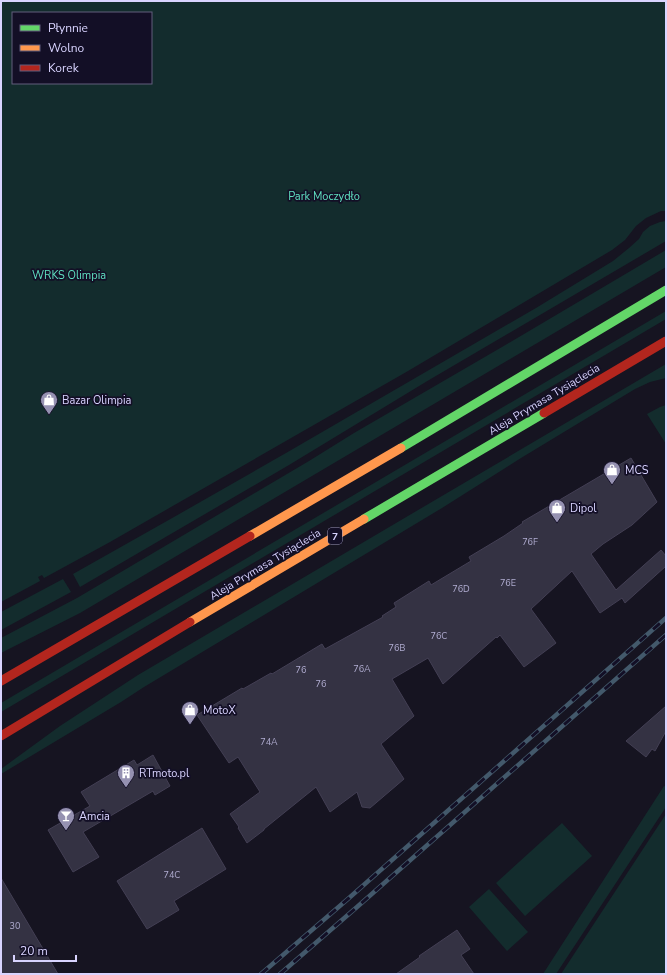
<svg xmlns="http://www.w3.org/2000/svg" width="667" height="975" font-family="'Nunito Sans',sans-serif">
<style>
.green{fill:#132c2d;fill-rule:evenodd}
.building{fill:#343243;stroke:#433f54}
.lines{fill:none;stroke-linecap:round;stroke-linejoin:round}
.fast{stroke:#63d668;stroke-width:9}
.slow{stroke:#ff974d;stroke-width:9}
.jam{stroke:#b3261e;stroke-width:9}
.rail-casing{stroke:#43596b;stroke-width:4.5}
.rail{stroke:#130f26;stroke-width:3;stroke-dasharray:9;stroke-linecap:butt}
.labels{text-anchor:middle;stroke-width:3.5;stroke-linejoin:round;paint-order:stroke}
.number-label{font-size:9px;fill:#b0acd0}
.shield{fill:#130f26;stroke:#9e99be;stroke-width:1}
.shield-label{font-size:10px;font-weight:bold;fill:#d9d4ff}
.park-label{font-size:11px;fill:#5fe0c0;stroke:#130f26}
.street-label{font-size:11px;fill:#d9d4ff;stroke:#130f26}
.poi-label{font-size:11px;fill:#d9d4ff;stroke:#130f26;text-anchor:start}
</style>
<rect width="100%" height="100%" fill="#161421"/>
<path class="green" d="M 1,1 L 666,1 L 666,211 L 661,211 L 646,218 L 636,226 L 625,240 L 612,250 L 408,371 L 110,542 L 44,578 L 42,575 L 38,577 L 40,581 L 1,602 ZM 13,13 L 151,13 L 151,83 L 13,83 Z
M 666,221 L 666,241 L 429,380 L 289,465 L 80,587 L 73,574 L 174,517 L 286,453 L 536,308 L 613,261 L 629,248 L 639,239 L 643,232 L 650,226 L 660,222 Z
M 666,250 L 666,267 L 80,613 L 1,653 L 1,638 L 77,598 L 309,461 L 354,433 L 502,347 Z
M 666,311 L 666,319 L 1,712 L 1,703 Z
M 666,364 L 666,378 L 650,382 L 635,389 L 521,458 L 442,508 L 144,687 L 121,702 L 1,774 L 1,769 L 60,726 L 138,675 Z
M 666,405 L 666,444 L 647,414 L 660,407 Z
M 63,579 L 71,592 L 1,630 L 1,612 Z
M 664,786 L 666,787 L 666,807 L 556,974 L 543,974 Z
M 666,814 L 666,974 L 561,974 Z
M 562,823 L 592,856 L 525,916 L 496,883 Z
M 489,889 L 528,932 L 507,951 L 469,907 Z"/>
<path class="building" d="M 631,458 L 657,502 L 632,525 L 603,544 L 591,554 L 616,590 L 661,550 L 666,556 L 666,566 L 625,603 L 622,598 L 600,613 L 572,571 L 531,609 L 556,643 L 524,667 L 500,635 L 497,638 L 496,637 L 443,684 L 428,658 L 392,679 L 414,716 L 381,744 L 404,779 L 370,808 L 362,807 L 357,792 L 330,812 L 316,787 L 264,829 L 264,830 L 247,843 L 238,828 L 239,827 L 230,814 L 260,792 L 238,757 L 229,763 L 197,715 L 242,688 L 243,689 L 271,673 L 272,674 L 322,644 L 325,649 L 383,617 L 382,616 L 396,607 L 394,603 L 429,581 L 431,585 L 471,561 L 469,557 L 504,536 L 523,523 L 522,522 Z
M 666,706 L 666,731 L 655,751 L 652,749 L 646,757 L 626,741 Z
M 153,755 L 170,786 L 155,795 L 153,791 L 83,832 L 99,857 L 73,872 L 48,830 L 90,806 L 81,792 L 134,760 L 137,765 Z
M 202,828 L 226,869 L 174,901 L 179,910 L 147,929 L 117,881 Z
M 1,878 L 58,974 L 1,974 Z
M 457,930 L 470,949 L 461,955 L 474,974 L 396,974 L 420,957 L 419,956 Z"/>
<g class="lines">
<path class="fast" d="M 401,448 L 666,290
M 364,519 L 544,413"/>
<path class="slow" d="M 250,536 L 401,448
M 190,622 L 364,519"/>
<path class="jam" d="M 544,413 L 666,341
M 1,681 L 250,536
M 1,736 L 190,622"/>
<defs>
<path id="rail" d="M 261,974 L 349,898 L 666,618
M 280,974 L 357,907 L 666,635"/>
</defs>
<use href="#rail" class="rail-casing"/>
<use href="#rail" class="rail"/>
</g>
<defs>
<symbol id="shop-pin" viewBox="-11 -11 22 30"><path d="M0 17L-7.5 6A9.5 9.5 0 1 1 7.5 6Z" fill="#9591b1" stroke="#130f26"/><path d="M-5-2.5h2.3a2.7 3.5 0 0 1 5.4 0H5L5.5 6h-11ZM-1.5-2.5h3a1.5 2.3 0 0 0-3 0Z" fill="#fff"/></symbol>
<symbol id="building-pin" viewBox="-11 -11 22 30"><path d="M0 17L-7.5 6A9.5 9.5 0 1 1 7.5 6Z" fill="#9591b1" stroke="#130f26"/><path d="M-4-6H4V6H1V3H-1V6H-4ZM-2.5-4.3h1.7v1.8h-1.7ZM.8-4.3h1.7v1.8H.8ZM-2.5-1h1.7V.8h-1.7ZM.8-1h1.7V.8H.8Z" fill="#fff"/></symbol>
<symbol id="bar-pin" viewBox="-11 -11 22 30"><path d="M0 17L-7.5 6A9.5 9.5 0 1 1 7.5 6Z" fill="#9591b1" stroke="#130f26"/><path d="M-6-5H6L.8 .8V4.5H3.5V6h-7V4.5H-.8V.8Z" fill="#fff"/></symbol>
</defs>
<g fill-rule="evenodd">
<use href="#shop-pin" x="39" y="390" width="20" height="27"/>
<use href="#shop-pin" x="602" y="460" width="20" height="27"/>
<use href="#shop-pin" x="547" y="498" width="20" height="27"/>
<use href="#shop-pin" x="180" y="700" width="20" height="27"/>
<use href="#building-pin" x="116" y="763" width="20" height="27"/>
<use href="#bar-pin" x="56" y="806" width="20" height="27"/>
</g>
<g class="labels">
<g class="number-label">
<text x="530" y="545">76F</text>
<text x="508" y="586">76E</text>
<text x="461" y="592">76D</text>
<text x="439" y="639">76C</text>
<text x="397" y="651">76B</text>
<text x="362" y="672">76A</text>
<text x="301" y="673">76</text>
<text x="321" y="687">76</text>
<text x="269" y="745">74A</text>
<text x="172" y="878">74C</text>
<text x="15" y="929">30</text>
</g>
<rect class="shield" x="328" y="528" width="14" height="16" rx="3"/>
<g class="shield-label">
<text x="335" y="540">7</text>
</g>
<g class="park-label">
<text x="324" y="200">Park Moczydło</text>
<text x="69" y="279">WRKS Olimpia</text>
</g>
<g class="street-label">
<text transform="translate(544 399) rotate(-31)" y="4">Aleja Prymasa Tysiąclecia</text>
<text transform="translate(265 564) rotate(-31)" y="4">Aleja Prymasa Tysiąclecia</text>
</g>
<g class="poi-label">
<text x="62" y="404">Bazar Olimpia</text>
<text x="625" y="474">MCS</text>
<text x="570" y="512">Dipol</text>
<text x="203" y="714">MotoX</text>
<text x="139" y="777">RTmoto.pl</text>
<text x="79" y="820">Amcia</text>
</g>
</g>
<rect width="667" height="975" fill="none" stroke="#d9d4ff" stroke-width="4"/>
<rect x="12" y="12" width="140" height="72" fill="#130f26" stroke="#625e7d"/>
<rect x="20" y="25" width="20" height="6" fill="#63d668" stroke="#625e7d"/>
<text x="48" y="32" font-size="12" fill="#d9d4ff">Płynnie</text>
<rect x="20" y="45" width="20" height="6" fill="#ff974d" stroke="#625e7d"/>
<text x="48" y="52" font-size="12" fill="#d9d4ff">Wolno</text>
<rect x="20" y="65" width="20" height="6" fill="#b3261e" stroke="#625e7d"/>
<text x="48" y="72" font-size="12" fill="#d9d4ff">Korek</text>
<path d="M14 955v6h62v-6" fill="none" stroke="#d9d4ff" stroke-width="2"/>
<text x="20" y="955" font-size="12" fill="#d9d4ff" stroke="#130f26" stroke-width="3" paint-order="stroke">20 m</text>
</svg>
